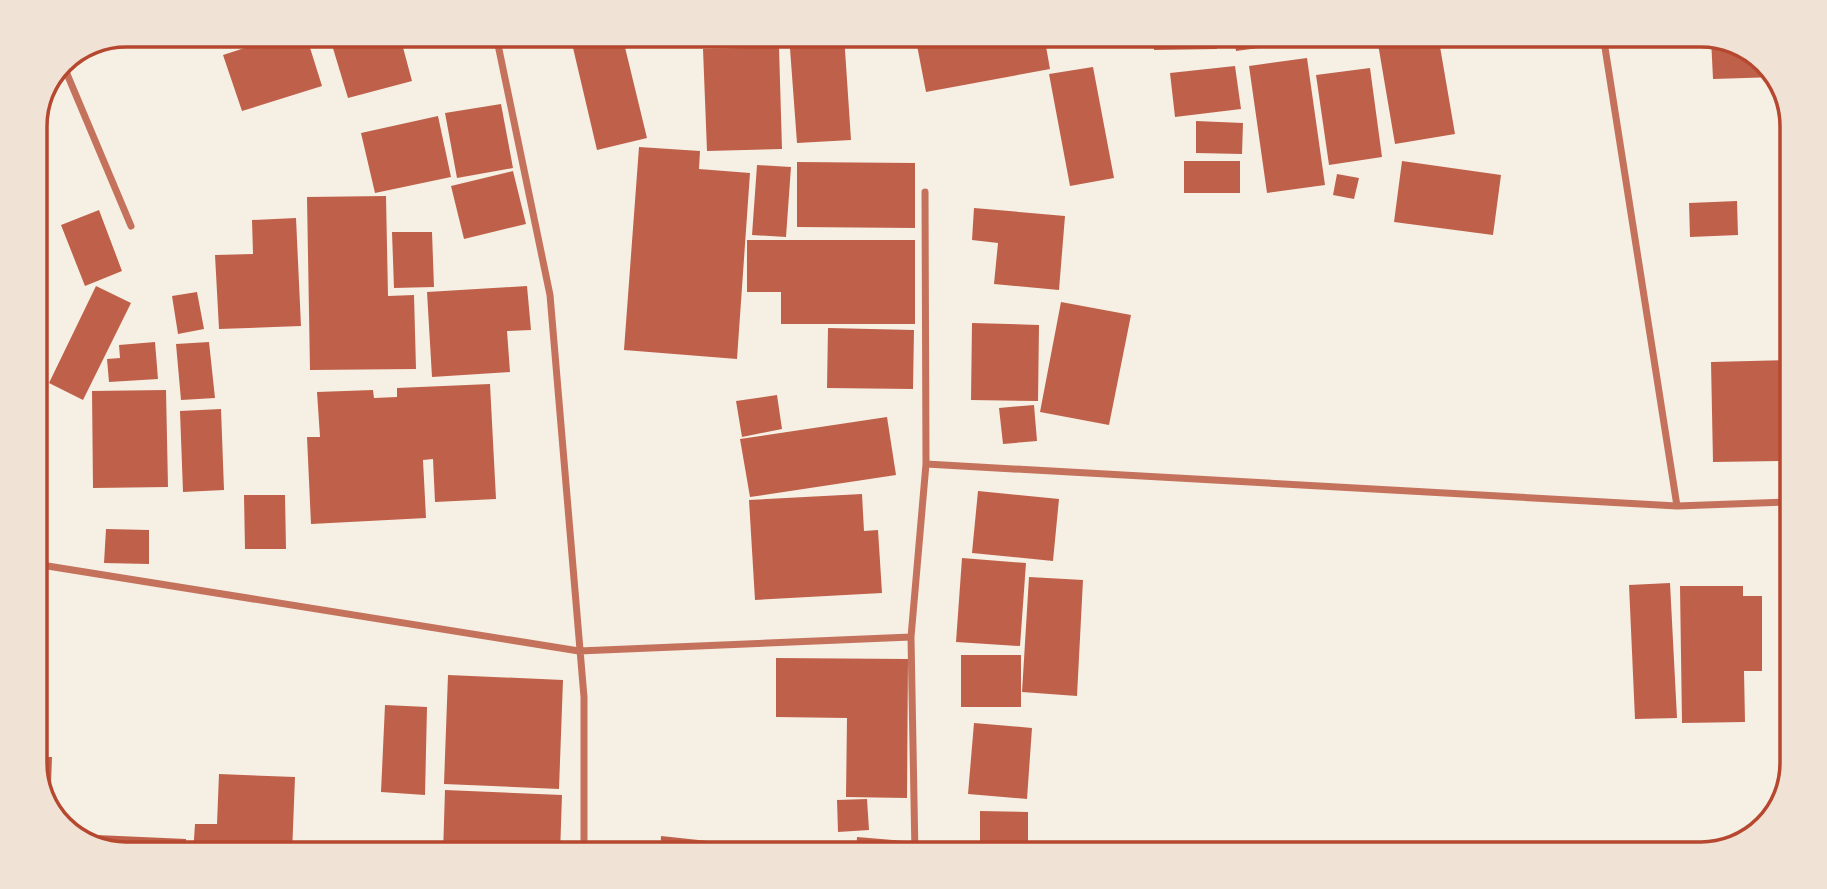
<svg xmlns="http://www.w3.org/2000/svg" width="1827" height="889" font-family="'Public Sans',sans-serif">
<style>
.building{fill:#bf614a}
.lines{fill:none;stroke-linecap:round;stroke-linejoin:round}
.minor{stroke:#c5725c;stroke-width:7}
.rim{fill:none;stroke:#b5482f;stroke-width:3.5}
</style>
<rect width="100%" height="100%" fill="#f6efe4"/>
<path class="building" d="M 127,35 L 169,35 L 169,37 L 111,45 L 110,42 Z
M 285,35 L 306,35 L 322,86 L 242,111 L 223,55 Z
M 329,35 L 414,35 L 401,40 L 412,81 L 348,98 Z
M 570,35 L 622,35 L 647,138 L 597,150 Z
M 789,35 L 844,35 L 851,140 L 797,143 Z
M 915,35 L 1044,35 L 1050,69 L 926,92 Z
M 1154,35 L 1217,35 L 1217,49 L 1154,50 Z
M 1234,35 L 1336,35 L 1336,38 L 1236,51 Z
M 1397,35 L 1438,35 L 1455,134 L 1395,144 L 1377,38 Z
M 1711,38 L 1740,44 L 1777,77 L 1713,79 Z
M 779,47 L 782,149 L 707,151 L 703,49 Z
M 1307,58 L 1325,185 L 1267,193 L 1249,66 Z
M 1235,66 L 1241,109 L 1175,117 L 1170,73 Z
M 1093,67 L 1114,178 L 1070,186 L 1049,74 Z
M 1370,68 L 1382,157 L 1329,165 L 1316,75 Z
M 501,104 L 513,168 L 457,178 L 445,113 Z
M 438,116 L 451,177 L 375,193 L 361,133 Z
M 1196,121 L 1243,123 L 1242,154 L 1196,153 Z
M 639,147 L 700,151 L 699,169 L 750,173 L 737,359 L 624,350 Z
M 1184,161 L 1240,161 L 1240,193 L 1184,193 Z
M 1402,161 L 1501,175 L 1493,235 L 1394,222 Z
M 797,162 L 915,163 L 915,228 L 797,227 Z
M 757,165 L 791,167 L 786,237 L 752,235 Z
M 513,171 L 526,224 L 464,239 L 451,186 Z
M 1337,174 L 1359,178 L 1354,199 L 1333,195 Z
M 386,196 L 388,296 L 414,295 L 416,369 L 310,370 L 307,197 Z
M 1737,201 L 1738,235 L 1690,237 L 1689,203 Z
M 974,208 L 1065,216 L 1059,290 L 994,284 L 998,243 L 972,240 Z
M 99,210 L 122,271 L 85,286 L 61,225 Z
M 296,218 L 301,326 L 219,329 L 215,255 L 253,254 L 252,220 Z
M 392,232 L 432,232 L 434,287 L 394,288 Z
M 747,240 L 915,240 L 915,324 L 781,324 L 781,292 L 747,292 Z
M 96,286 L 131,303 L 83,400 L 49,383 Z
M 527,286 L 531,330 L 507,331 L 510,372 L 432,377 L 427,292 Z
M 197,292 L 204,329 L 178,334 L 172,296 Z
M 1061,302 L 1131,315 L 1109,425 L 1040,412 Z
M 972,323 L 1039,325 L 1038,401 L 971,400 Z
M 828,328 L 914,330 L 913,389 L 827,388 Z
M 155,342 L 158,379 L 109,382 L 107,359 L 120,358 L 119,345 Z
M 209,342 L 215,398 L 181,400 L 176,344 Z
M 1789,360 L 1787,461 L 1713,462 L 1711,362 Z
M 490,384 L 496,499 L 435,502 L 433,459 L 423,460 L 426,518 L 311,524 L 307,437 L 320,437 L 317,392 L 373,390 L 374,398 L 397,397 L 397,388 Z
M 166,390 L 168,487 L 93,488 L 92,391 Z
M 777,395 L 782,429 L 742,437 L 736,401 Z
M 1034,405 L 1037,441 L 1003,444 L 999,408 Z
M 221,409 L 224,490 L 183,492 L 180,411 Z
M 887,417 L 896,475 L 750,497 L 740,439 Z
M 978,491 L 1059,499 L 1053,561 L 972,553 Z
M 862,494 L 864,531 L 878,530 L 882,593 L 755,600 L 749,500 Z
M 244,495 L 285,495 L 286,549 L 245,549 Z
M 35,500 L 47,502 L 42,546 L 35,545 Z
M 106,529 L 149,530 L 149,564 L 104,563 Z
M 962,558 L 1026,563 L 1020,646 L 956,642 Z
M 1029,577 L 1083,580 L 1077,696 L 1022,692 Z
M 1670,583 L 1677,718 L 1635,719 L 1629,585 Z
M 1680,586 L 1743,586 L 1743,596 L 1762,596 L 1762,671 L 1744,671 L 1745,722 L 1682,723 Z
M 961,655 L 1021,655 L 1021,707 L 961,707 Z
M 776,658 L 908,659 L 907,798 L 846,797 L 847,718 L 776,717 Z
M 448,675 L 563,680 L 559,789 L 444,784 Z
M 385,705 L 427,707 L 425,795 L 381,792 Z
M 974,723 L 1032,728 L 1027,799 L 968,794 Z
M 35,757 L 52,757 L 50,811 L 35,769 Z
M 219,774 L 295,777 L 292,854 L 193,854 L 195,824 L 217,824 Z
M 445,790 L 562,795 L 560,854 L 443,854 Z
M 867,799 L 869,830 L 838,832 L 837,800 Z
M 980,811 L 1028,812 L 1028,842 L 980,841 Z
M 74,834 L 186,839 L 186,854 L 127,854 L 87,845 Z
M 661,836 L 708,841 L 707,854 L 660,854 Z
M 857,837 L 905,841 L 904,854 L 856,854 Z
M 717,849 L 770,852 L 770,854 L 717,854 Z"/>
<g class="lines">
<path class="minor" d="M 496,35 L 550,295 L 584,697 L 584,854
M 1603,35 L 1677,506
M 62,62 L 131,226
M 926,464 L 1677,506 L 1787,502
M 35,564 L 579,651 L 911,637
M 915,854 L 911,637 L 926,464 L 925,192"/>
</g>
<path d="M0 0H1827V889H0ZM126 47H1701A79 79 0 0 1 1780 126V763A79 79 0 0 1 1701 842H126A79 79 0 0 1 47 763V126A79 79 0 0 1 126 47Z" fill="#f1e2d6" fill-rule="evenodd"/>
<path class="rim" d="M126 47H1701A79 79 0 0 1 1780 126V763A79 79 0 0 1 1701 842H126A79 79 0 0 1 47 763V126A79 79 0 0 1 126 47Z"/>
</svg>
